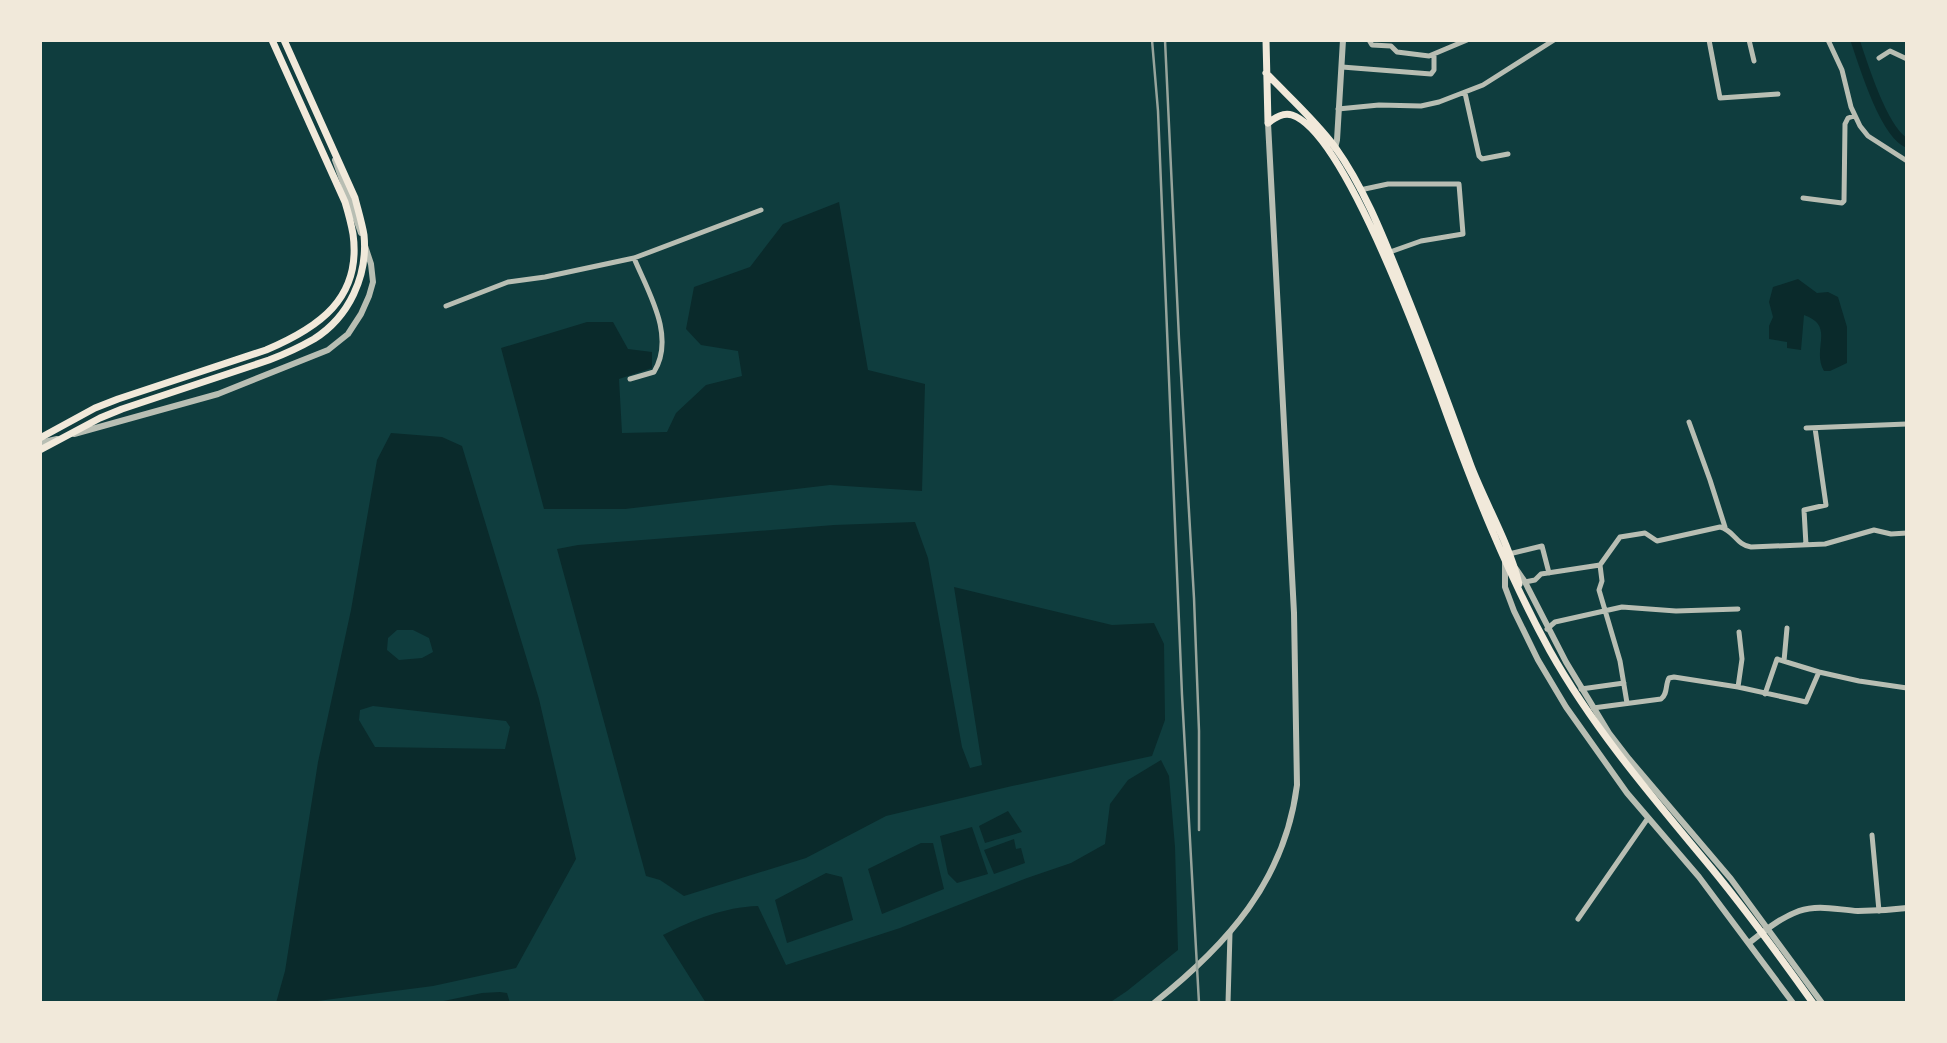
<svg xmlns="http://www.w3.org/2000/svg" width="1947" height="1043" font-family="Montserrat,sans-serif">
<style>
.water{fill:#0a2a2b;fill-rule:evenodd}
.lines{fill:none;stroke-linecap:round;stroke-linejoin:round}
.canal{stroke:#0a2a2b;stroke-width:9}
.minor{stroke:#b8beb3;stroke-width:5}
.tertiary{stroke:#b8beb3;stroke-width:6}
.secondary{stroke:#f1e9da;stroke-width:7}
.rail{stroke:#97a49c;stroke-width:2.5}
</style>
<rect width="100%" height="100%" fill="#0f3d3e"/>
<path class="water" d="M 839,202 L 868,370 L 925,384 L 922,491 L 830,485 L 625,509 L 544,509 L 501,348 L 587,322 L 613,322 L 628,349 L 652,352 L 652,368 L 619,379 L 622,433 L 667,432 L 676,413 L 706,385 L 742,376 L 738,351 L 701,345 L 686,329 L 694,287 L 750,267 L 783,224 Z
M 1798,279 L 1817,293 L 1828,292 L 1838,297 L 1847,327 L 1847,363 L 1830,371 L 1824,371 C 1811,349 1836,326 1804,315 L 1801,350 L 1787,348 L 1787,342 L 1769,339 L 1769,326 L 1773,317 L 1769,302 L 1773,287 Z
M 391,433 L 442,437 L 462,446 L 539,699 L 576,859 L 516,968 L 433,986 L 302,1003 L 276,1003 L 285,971 L 318,762 L 351,610 L 377,460 ZM 397,630 L 413,630 L 429,638 L 433,652 L 422,658 L 399,660 L 387,650 L 388,638 ZM 373,706 L 506,721 L 510,727 L 505,749 L 375,747 L 359,720 L 360,710 Z
M 915,522 L 928,558 L 962,747 L 970,768 L 982,765 L 954,587 L 1112,625 L 1154,623 L 1164,644 L 1165,720 L 1152,756 L 1012,786 L 886,816 L 806,858 L 684,896 L 660,880 L 646,876 L 557,549 L 578,545 L 834,525 Z
M 1161,760 L 1169,776 L 1175,847 L 1178,950 L 1127,991 L 1109,1003 L 706,1003 L 663,935 C 693,920 724,907 758,906 L 786,965 L 900,928 L 1027,878 L 1071,863 L 1105,844 L 1110,804 L 1128,780 Z
M 1008,811 L 1022,832 L 985,843 L 979,826 Z
M 972,827 L 988,874 L 957,883 L 948,874 L 940,836 Z
M 1014,839 L 1016,849 L 1021,848 L 1025,863 L 994,874 L 984,850 Z
M 921,843 L 933,843 L 944,889 L 882,914 L 868,869 Z
M 826,873 L 842,877 L 853,920 L 787,943 L 775,900 Z
M 500,992 L 507,993 L 510,1003 L 434,1003 L 482,993 Z"/>
<g class="lines">
<path class="canal" d="M 1855,40 C 1863,64 1884,133 1907,143"/>
<path class="minor" d="M 1369,40 L 1372,45 L 1391,46 L 1397,52 L 1429,56 L 1467,40
M 1709,40 L 1720,98 L 1778,94
M 1749,40 L 1754,61
M 1828,40 L 1842,70 L 1851,107 L 1860,126 L 1868,136 L 1907,161
M 1879,58 L 1890,51 L 1907,59
M 1342,67 L 1431,74 L 1434,70 L 1434,55
M 1465,93 L 1479,156 L 1482,159 L 1508,154
M 1338,109 L 1379,105 L 1421,106 L 1439,102 L 1483,85 L 1554,40
M 1360,190 L 1388,184 L 1459,184 L 1463,234 L 1421,241 L 1390,252
M 1803,198 L 1842,203 L 1844,201 L 1845,124 L 1848,118 L 1854,116
M 446,306 L 508,282 L 545,277 L 634,258 L 761,210
M 630,379 L 654,372 C 676,336 648,292 634,258
M 1689,422 L 1710,480 L 1725,527
M 1806,428 L 1907,424
M 1806,545 L 1804,510 L 1826,505 L 1815,428
M 1509,554 L 1542,546 L 1549,573
M 1525,582 L 1535,580 L 1541,574 L 1600,565
M 1547,629 L 1555,622 L 1622,607 L 1676,611 L 1738,609
M 1784,661 L 1787,628
M 1738,687 L 1742,659 L 1739,632
M 1581,689 L 1624,683
M 1765,694 L 1777,659 L 1819,672 L 1859,681 L 1907,688
M 1627,703 L 1620,661 L 1599,590 L 1602,581 L 1600,565 L 1620,537 L 1645,533 L 1657,541 L 1720,527 C 1734,530 1736,545 1751,547 L 1825,544 L 1874,530 L 1891,534 L 1907,533
M 1593,708 L 1661,699 C 1668,694 1665,685 1669,678 L 1674,677 L 1738,687 L 1806,702 L 1819,672
M 1872,835 L 1879,911
M 1578,919 L 1648,818
M 1228,1003 L 1230,933"/>
<path class="tertiary" d="M 1334,148 L 1335,148 L 1337,140 L 1343,40
M 335,160 L 361,233
M 74,434 L 218,394 L 328,350 L 348,334 L 361,314 L 369,296 L 373,282 L 371,264 L 365,246
M 40,443 L 57,439
M 1505,562 L 1505,587 L 1514,611 L 1538,660 L 1566,707 L 1627,793 L 1699,877 L 1793,1003
M 1516,569 L 1525,582 L 1566,662 L 1609,733 L 1629,759 L 1731,879 L 1822,1003
M 1749,943 C 1764,931 1780,918 1799,911 C 1819,904 1838,910 1858,911 C 1874,911 1891,910 1907,908
M 1154,1003 C 1227,945 1285,881 1297,785 L 1294,613 L 1268,123"/>
<path class="secondary" d="M 1266,40 L 1268,123
M 1266,73 C 1289,97 1315,120 1335,147 C 1365,189 1384,239 1403,286 C 1427,345 1449,405 1471,466 C 1486,505 1509,543 1519,584
M 1268,123 C 1275,118 1283,112 1292,115 C 1344,132 1422,347 1442,401 C 1473,487 1506,571 1550,651 C 1595,731 1655,800 1713,870 C 1748,913 1781,958 1813,1003
M 40,438 L 95,408 L 118,399 L 266,350 C 318,328 362,299 353,234 C 351,223 348,212 345,202 L 272,40
M 40,450 L 100,418 L 122,409 L 269,360 C 285,354 300,347 314,339 C 349,317 368,276 364,235 C 362,223 358,210 355,198 L 284,40"/>
<path class="rail" d="M 1152,40 L 1158,111 L 1182,695 L 1199,1003
M 1165,40 L 1179,339 L 1194,598 L 1199,731 L 1199,830"/>
</g>
<rect width="1947" height="1043" fill="none" stroke="#f1e9da" stroke-width="84"/>
</svg>
